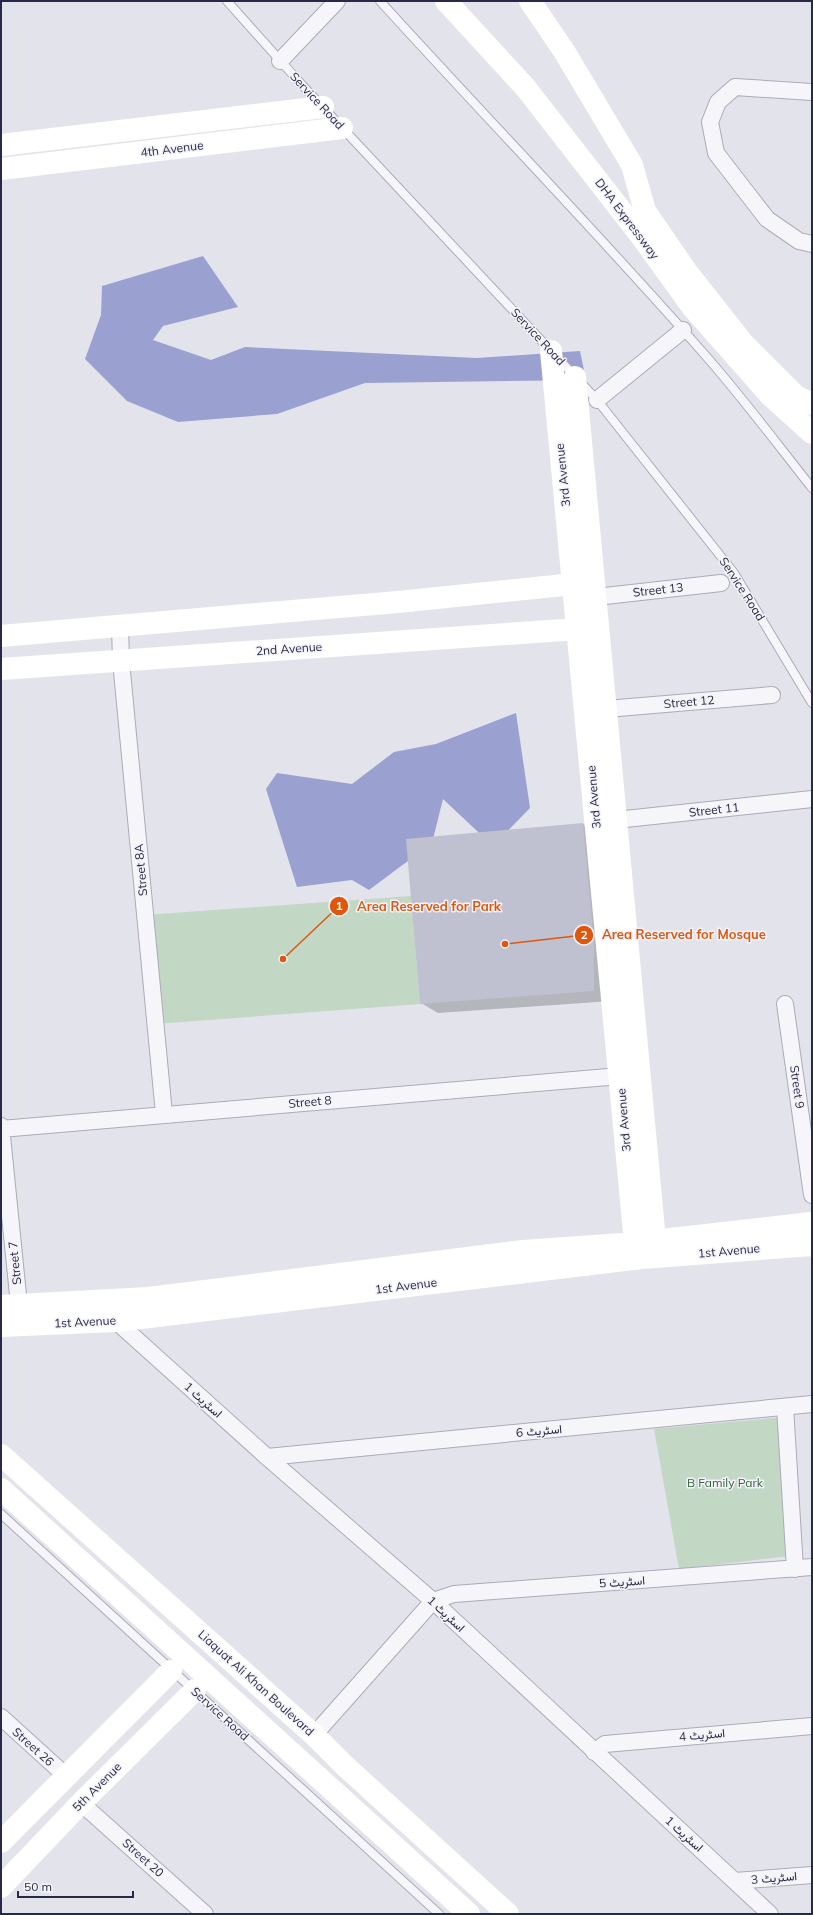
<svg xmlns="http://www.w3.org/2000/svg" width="813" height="1915" font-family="Mulish,Vazirmatn,sans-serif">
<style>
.green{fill:#c3d7c5}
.water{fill:#9aa1d0}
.shadow{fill:#0003}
.building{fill:#bfc0d0}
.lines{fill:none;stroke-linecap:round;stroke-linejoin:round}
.lane-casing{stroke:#ababba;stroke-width:10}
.street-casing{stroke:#ababba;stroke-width:18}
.lane{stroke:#f6f6fa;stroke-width:8}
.street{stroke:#f6f6fa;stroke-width:16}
.secondary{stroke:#fff;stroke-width:22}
.labels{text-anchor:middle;stroke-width:3;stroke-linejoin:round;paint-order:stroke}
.street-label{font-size:12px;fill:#282947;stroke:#f3f3f9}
.park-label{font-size:12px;fill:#34643c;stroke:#f3f3f9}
.leader{fill:none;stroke:#de570f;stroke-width:1.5}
.callout-dot{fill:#de570f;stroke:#f3f3f9;stroke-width:1.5}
.mark-label{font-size:12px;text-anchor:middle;font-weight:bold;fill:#fff}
.callout-label{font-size:13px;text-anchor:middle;font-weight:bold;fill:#de570f;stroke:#f3f3f9;stroke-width:3;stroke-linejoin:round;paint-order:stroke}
</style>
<rect width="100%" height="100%" fill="#e3e3ec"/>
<path class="green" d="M 411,896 L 420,1004 L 156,1024 L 145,915 Z
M 782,1417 L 790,1556 L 679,1569 L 654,1429 Z"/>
<path class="water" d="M 203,256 L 238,307 L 163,326 L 153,340 L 211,360 L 245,347 L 477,358 L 580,351 L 586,380 L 365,383 L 277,414 L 178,422 L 127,401 L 85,359 L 101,315 L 102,286 Z
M 516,713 L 530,808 L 493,846 L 443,799 L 432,843 L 369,890 L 352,880 L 297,887 L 266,789 L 277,773 L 352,784 L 394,752 L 436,744 Z"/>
<path class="shadow" d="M 583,824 L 600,834 L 611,1001 L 438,1013 L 421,1003 Z"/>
<path class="building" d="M 583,823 L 594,943 L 594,991 L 420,1004 L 406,839 Z"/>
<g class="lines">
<defs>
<path id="lane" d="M 227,1 L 303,86 L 597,400 L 734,573 L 812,703
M 380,1 C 488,120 600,235 705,355 C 743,398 777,444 812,488
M 1,1514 L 439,1914"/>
<path id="street" d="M 280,61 L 337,1
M 812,92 L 735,87 L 718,102 L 710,122 L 716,153 L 767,219 L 799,241 L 812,244
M 597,400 L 683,330
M 596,597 L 721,583
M 120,626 L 121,661 L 164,1114
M 606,709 L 772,695
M 616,820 L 812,799
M 785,1004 L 812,1195
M 1,1126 L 19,1305
M 1,1129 L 620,1076
M 116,1321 L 267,1457 L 433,1601 L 770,1914
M 785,1407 L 795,1569
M 267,1457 L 812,1404
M 1,1717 L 66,1776
M 314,1735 L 433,1601 L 454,1594 L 812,1567
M 594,1752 L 605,1744 L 812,1726
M 81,1803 L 205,1914
M 735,1881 L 812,1875"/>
</defs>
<use href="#lane" class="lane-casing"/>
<use href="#street" class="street-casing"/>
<use href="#lane" class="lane"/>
<use href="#street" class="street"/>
<path class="secondary" d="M 446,1 L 525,87 L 641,236 L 693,308 L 770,395 L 812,433
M 530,1 L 564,51 L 632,165 L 645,211 L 687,272 L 743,343 L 796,396 L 812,404
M 1,145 L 323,107
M 1,169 L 342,128
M 551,351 L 635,1243
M 575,377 L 655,1241
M 1,636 L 398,602 L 574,584
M 1,669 L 578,629
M 1,1306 L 148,1298 L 523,1251 L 635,1243 L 812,1223
M 1,1326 L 116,1321 L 642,1258 L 812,1245
M 1,1455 L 314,1735 L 345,1766 L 508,1914
M 1,1489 L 469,1914
M 1,1842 L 171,1671
M 1,1887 L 81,1803 L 195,1690"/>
</g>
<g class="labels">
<g class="street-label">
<text transform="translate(317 101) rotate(47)" y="4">Service Road</text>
<text transform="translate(172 149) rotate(-7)" y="4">4th Avenue</text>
<text transform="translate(627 219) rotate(53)" y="4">DHA Expressway</text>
<text transform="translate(538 337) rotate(47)" y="4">Service Road</text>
<text transform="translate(563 475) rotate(-96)" y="4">3rd Avenue</text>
<text transform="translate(742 589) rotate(57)" y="4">Service Road</text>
<text transform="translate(658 590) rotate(-6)" y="4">Street 13</text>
<text transform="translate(289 649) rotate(-4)" y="4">2nd Avenue</text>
<text transform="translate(689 702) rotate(-5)" y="4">Street 12</text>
<text transform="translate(594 797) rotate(-95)" y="4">3rd Avenue</text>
<text transform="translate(714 810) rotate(-6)" y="4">Street 11</text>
<text transform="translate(141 870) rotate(-95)" y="4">Street 8A</text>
<text transform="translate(797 1087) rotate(82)" y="4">Street 9</text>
<text transform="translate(310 1102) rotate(-5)" y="4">Street 8</text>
<text transform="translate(624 1120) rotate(-95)" y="4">3rd Avenue</text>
<text transform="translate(729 1251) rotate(-5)" y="4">1st Avenue</text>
<text transform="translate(15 1263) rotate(-96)" y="4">Street 7</text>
<text transform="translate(406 1286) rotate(-7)" y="4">1st Avenue</text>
<text transform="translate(85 1322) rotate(-3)" y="4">1st Avenue</text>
<text transform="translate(203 1400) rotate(42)" y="4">اسٹریٹ 1</text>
<text transform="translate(539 1431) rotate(-5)" y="4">اسٹریٹ 6</text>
<text transform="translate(622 1582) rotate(-4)" y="4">اسٹریٹ 5</text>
<text transform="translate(446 1614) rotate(43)" y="4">اسٹریٹ 1</text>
<text transform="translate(256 1683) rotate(42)" y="4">Liaquat Ali Khan Boulevard</text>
<text transform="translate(220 1714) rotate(42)" y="4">Service Road</text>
<text transform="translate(702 1735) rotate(-5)" y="4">اسٹریٹ 4</text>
<text transform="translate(33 1747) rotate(42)" y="4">Street 26</text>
<text transform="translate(97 1787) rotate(-45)" y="4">5th Avenue</text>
<text transform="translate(684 1834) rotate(42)" y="4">اسٹریٹ 1</text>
<text transform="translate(143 1858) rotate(42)" y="4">Street 20</text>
<text transform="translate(774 1878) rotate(-5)" y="4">اسٹریٹ 3</text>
</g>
<g class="park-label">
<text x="725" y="1487">B Family Park</text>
</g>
</g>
<path class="leader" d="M283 959L339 906M505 944L584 935"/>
<g class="callout-dot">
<circle cx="283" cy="959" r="4"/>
<circle cx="505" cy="944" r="4"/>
<circle cx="339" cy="906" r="10"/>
<circle cx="584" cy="935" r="10"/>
</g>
<g class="mark-label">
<text x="339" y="910">1</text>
<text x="584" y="939">2</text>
</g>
<g class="callout-label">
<text x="429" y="911">Area Reserved for Park</text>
<text x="684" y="939">Area Reserved for Mosque</text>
</g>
<rect width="813" height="1915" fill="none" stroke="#282947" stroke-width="4"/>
<path d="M18 1891v6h115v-6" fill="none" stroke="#282947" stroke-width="2"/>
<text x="24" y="1891" font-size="12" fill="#282947" stroke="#f3f3f9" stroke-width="3" paint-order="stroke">50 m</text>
</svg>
